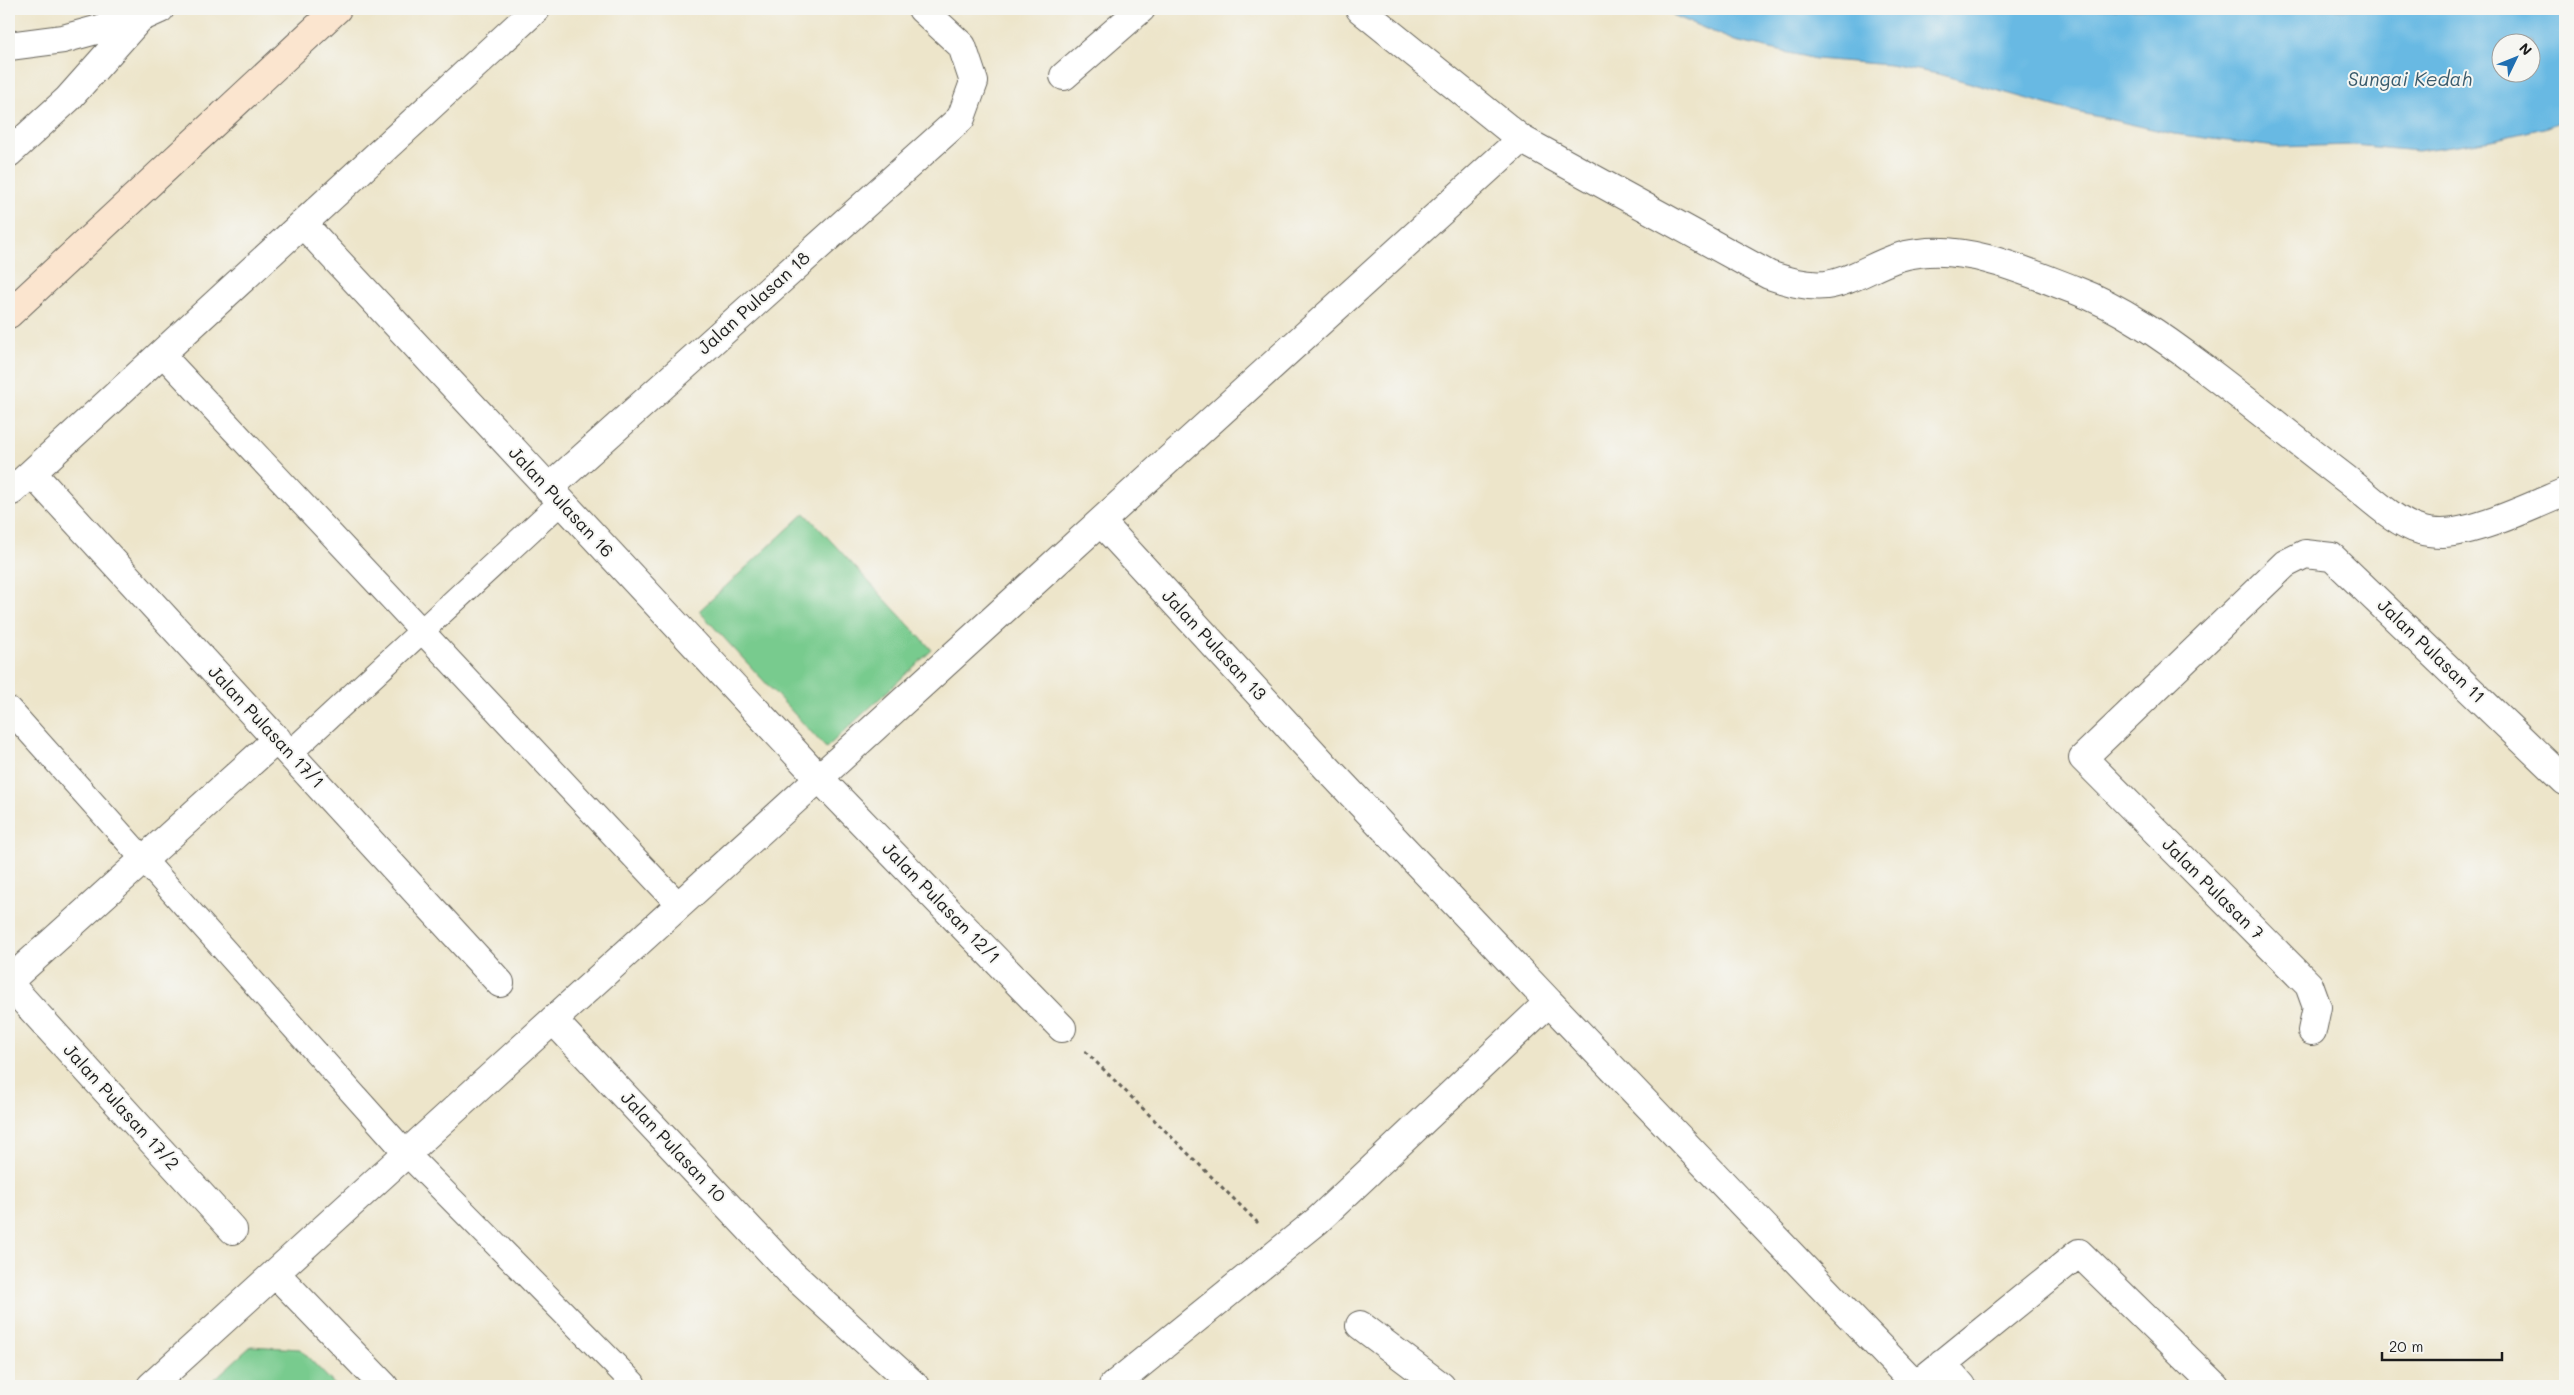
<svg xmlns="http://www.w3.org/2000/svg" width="2574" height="1395" font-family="Mali,sans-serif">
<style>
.green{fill:#78cb8e;stroke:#4a7455}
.water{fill:#68b9e3;stroke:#426a80;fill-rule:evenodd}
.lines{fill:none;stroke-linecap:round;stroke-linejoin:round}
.service-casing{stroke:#656259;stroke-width:26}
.minor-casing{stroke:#656259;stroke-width:30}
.secondary-casing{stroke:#656259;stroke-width:30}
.path{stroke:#656259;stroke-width:3;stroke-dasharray:4 4;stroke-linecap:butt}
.service{stroke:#fff;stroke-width:24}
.minor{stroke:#fff;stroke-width:28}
.secondary{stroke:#fbe5cf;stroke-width:28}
.labels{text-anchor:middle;stroke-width:4;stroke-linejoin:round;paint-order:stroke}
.street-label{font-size:18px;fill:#1c1c1c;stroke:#f6f6f2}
.water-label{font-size:19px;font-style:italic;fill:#3a5b6c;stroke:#f6f6f2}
</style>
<rect width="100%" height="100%" fill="#f6f6f2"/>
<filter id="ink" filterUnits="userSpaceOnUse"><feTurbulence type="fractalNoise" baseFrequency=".02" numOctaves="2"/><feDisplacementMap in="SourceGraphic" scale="10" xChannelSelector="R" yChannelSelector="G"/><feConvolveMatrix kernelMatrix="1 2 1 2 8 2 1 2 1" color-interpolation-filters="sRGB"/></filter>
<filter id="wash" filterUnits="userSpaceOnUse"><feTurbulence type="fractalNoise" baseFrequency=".0096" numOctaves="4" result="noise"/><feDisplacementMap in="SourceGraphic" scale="20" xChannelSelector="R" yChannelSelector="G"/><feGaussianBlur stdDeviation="1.12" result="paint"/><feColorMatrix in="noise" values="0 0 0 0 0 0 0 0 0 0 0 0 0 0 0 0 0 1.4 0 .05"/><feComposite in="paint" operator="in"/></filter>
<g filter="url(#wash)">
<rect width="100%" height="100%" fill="#ede5ca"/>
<path class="green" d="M 805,513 L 932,650 L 826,748 L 699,611 Z
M 251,1346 L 300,1349 L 336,1386 L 207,1386 Z"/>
<path class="water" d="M 1658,9 L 2565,9 L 2565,119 L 2548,127 L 2492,140 L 2417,151 L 2354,145 L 2276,147 L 2174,134 L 2064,109 L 1938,74 L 1890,65 L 1816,59 L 1735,41 ZM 2502,42 L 2532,42 L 2532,72 L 2502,72 Z"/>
</g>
<g filter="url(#ink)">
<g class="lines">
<defs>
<path id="service" d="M 162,354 L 679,905
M 9,709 L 406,1153 L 633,1383 L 630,1386
M 290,753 L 561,502"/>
<path id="minor" d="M 1360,9 L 1521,139 L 1769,275 C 1787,281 1806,287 1826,285 C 1857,281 1885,256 1919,253 C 1971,246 2027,272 2075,290 C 2120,307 2163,337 2201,366 C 2252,404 2300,444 2350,482 C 2369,497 2397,524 2420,530 C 2426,532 2436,533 2442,533 C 2478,532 2532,506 2565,492
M 9,46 L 63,39 L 140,18
M 1064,76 L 1141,9
M 9,153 L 68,99 L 140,18 L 160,9
M 303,224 L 819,778 L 1062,1028
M 32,473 L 500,983
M 548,489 L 961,118 L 974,82 L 962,46 L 922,9
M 12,491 L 536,9
M 1101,522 L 1327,768 L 1549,1002
M 9,981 L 277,739
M 9,984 L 233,1230
M 553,1020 L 792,1274 L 915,1386
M 2312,1031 L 2317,1007 L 2309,985 L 2083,758 L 2285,564 L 2305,554 L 2332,557 L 2565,781
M 275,1273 L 384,1386
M 1360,1325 L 1441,1386
M 1942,1363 L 1962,1386
M 151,1386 L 1521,139
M 1113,1386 L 1317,1221 L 1549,1002 L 1916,1385
M 1915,1386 L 2079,1253 L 2215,1386"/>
<path id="secondary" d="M 9,314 L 337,9"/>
</defs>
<use href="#service" class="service-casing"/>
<use href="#minor" class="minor-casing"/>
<use href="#secondary" class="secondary-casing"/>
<path class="path" d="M 1085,1051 L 1258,1223"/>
<use href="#service" class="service"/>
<use href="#minor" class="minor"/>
<use href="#secondary" class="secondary"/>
</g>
</g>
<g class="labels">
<g class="street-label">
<text transform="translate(754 303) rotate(-42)" y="6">Jalan Pulasan 18</text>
<text transform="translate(561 502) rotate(47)" y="6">Jalan Pulasan 16</text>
<text transform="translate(1214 645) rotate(47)" y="6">Jalan Pulasan 13</text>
<text transform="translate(2431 651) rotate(44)" y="6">Jalan Pulasan 11</text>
<text transform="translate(266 727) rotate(47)" y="6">Jalan Pulasan 17/1</text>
<text transform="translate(2213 889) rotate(45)" y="6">Jalan Pulasan 7</text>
<text transform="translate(941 903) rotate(46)" y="6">Jalan Pulasan 12/1</text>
<text transform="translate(121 1107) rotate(48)" y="6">Jalan Pulasan 17/2</text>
<text transform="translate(673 1147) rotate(47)" y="6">Jalan Pulasan 10</text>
</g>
<g class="water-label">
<text x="2410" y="86">Sungai Kedah</text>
</g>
</g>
<rect width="2574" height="1395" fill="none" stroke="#f6f6f2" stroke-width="30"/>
<g transform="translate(2516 58) rotate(47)"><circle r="24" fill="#f6f6f2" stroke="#9f9f9c"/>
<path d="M0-4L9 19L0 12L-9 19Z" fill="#1f6fb2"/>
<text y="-8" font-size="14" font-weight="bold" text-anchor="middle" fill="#1c1c1c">N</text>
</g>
<path d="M2382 1352v8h120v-8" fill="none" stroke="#1c1c1c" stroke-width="2.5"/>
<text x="2389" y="1352" font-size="15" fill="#1c1c1c" stroke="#f6f6f2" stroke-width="4" paint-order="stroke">20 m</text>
</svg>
